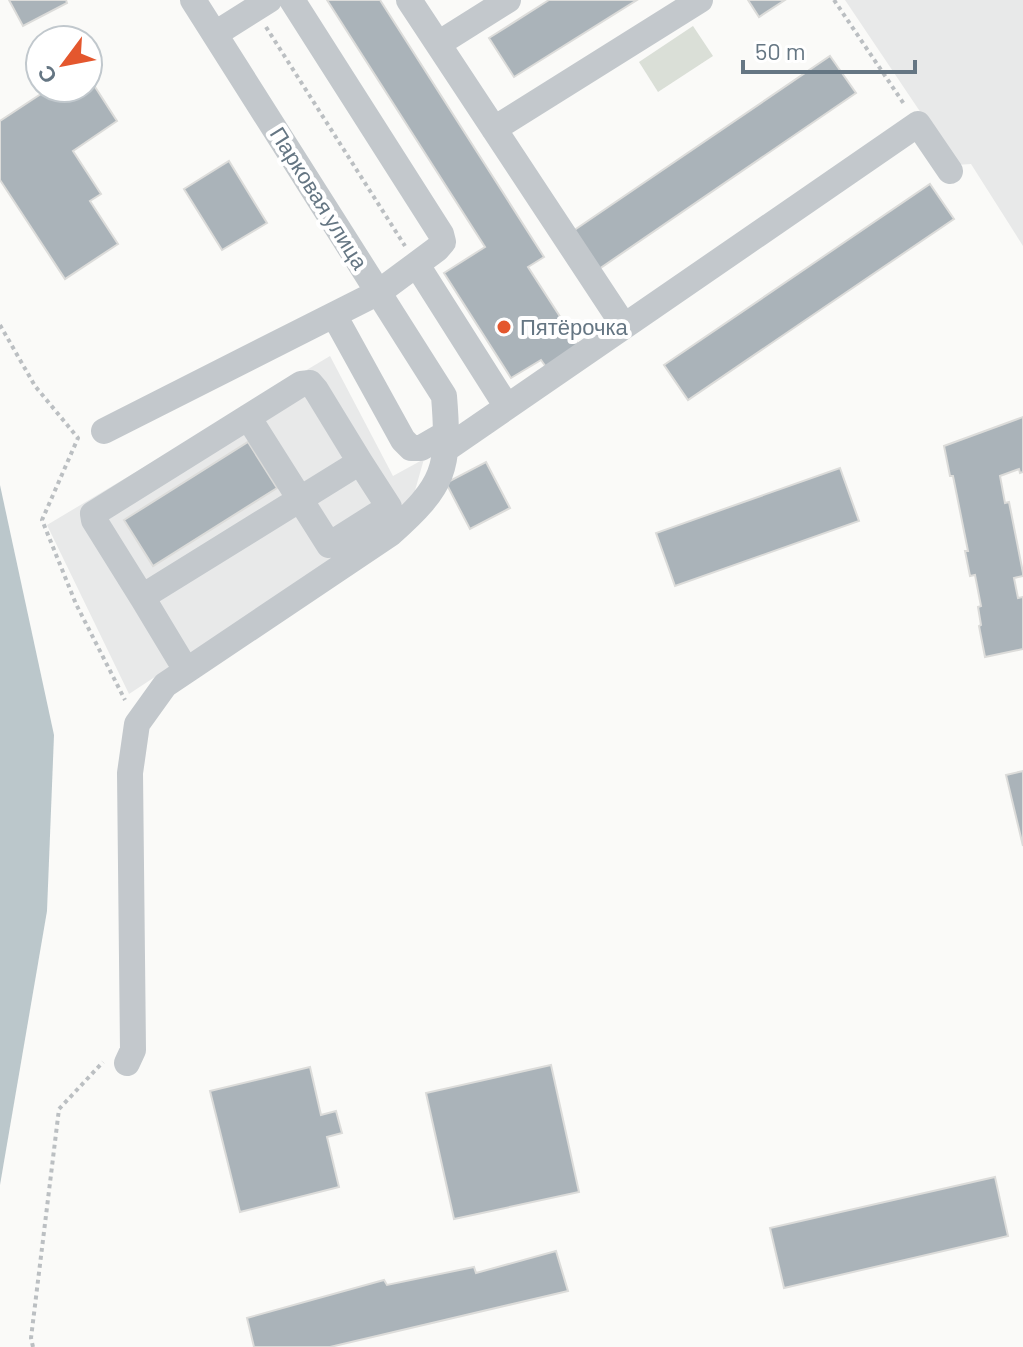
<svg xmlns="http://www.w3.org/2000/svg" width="1023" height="1347" font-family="Barlow,sans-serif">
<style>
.built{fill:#e8e9e9}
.green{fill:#dadfd7}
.water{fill:#bbc7cb}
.building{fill:#aab3b9;stroke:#dcdcda;stroke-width:2}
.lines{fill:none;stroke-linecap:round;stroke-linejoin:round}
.path{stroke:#bbbfc2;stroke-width:4;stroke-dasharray:4 4;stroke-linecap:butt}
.minor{stroke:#c3c8cc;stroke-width:26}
.poi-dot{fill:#e4572e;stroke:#fff;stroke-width:3}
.labels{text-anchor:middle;stroke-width:8;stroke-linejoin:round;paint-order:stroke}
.street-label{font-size:22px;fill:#657683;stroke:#fff}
.poi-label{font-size:22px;fill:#657683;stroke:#fff;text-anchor:start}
</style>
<rect width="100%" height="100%" fill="#fafaf8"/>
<path class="built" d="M 845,0 L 1023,0 L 1023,246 L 971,164 L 956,165 Z
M 330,356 L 393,476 L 424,459 L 414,494 L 388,523 L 129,694 L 47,525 Z"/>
<path class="green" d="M 693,26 L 713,56 L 658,92 L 639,62 Z"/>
<path class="water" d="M 0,485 L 54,735 L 47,911 L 0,1185 Z"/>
<path class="building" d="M 9,0 L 66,0 L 67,3 L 23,26 Z
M 327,0 L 380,0 L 544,257 L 528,267 L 579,346 L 546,367 L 541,360 L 511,378 L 444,273 L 485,247 Z
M 549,0 L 637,0 L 514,77 L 489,38 Z
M 748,0 L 785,0 L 759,17 Z
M 830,56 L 856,93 L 599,269 L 573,231 Z
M 88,76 L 117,121 L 73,151 L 101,194 L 90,201 L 118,244 L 65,279 L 0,180 L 0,121 L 50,88 L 88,88 Z
M 229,161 L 267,223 L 222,250 L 184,189 Z
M 930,184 L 954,219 L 688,400 L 664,365 Z
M 1023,417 L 1023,472 L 1020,473 L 1019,469 L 1000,476 L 1005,503 L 1009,502 L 1023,573 L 1023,576 L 1014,578 L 1018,598 L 1023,597 L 1023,649 L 985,657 L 979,626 L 981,625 L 978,607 L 981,606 L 975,575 L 970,576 L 965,551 L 968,551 L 953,476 L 950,476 L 944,446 Z
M 248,442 L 277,488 L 153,566 L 124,520 Z
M 486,462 L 510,508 L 470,529 L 446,483 Z
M 840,468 L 859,521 L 675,586 L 656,533 Z
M 1023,771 L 1023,846 L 1006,775 Z
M 551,1065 L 579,1192 L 454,1219 L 426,1093 Z
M 310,1067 L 321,1115 L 336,1111 L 342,1133 L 327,1137 L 339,1187 L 240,1212 L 210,1091 Z
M 995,1177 L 1008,1236 L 784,1288 L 770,1228 Z
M 556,1251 L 568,1291 L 330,1347 L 254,1347 L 247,1318 L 384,1280 L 387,1285 L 474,1267 L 476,1273 Z"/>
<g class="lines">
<path class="path" d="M 834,0 L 904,104
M 266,27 L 405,246
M 0,325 L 35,386 L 78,438 L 42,520 L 76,604 L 125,700
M 33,1347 L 31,1338 L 59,1109 L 103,1062"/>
<path class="minor" d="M 409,0 L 624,326
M 215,34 L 269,0
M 438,44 L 508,0
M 494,129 L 700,0
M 417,265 L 507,407
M 334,315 L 403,440 L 411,448 L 421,448 L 447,433
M 248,417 L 329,545 L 389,507 L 360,462
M 104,431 L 379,292 L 437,249 L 443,242 L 441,234 L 292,0
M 446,449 L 918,124 L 950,171
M 142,597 L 94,520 L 93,514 L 301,384 L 310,383 L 316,390 L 360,462 L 142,597 L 186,670
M 127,1063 L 133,1050 L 130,773 L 137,724 L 165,685 L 390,534 C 445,485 450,469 444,396 L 193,0"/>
</g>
<circle class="poi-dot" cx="504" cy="327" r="8"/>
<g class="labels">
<g class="street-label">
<text transform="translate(319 198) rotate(58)" y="8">Парковая улица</text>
</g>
<g class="poi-label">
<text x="520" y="335">Пятёрочка</text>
</g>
</g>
<g transform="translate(64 64) rotate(238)"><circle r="38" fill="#ffffff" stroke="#c1c8cd" stroke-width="2"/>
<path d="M0-6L14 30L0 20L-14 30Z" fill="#e4572e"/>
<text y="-12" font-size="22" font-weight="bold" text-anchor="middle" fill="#657683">С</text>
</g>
<path d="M743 60v12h172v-12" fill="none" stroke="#657683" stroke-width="4"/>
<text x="755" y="60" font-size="24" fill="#657683" stroke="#ffffff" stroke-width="6" paint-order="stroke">50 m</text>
</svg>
